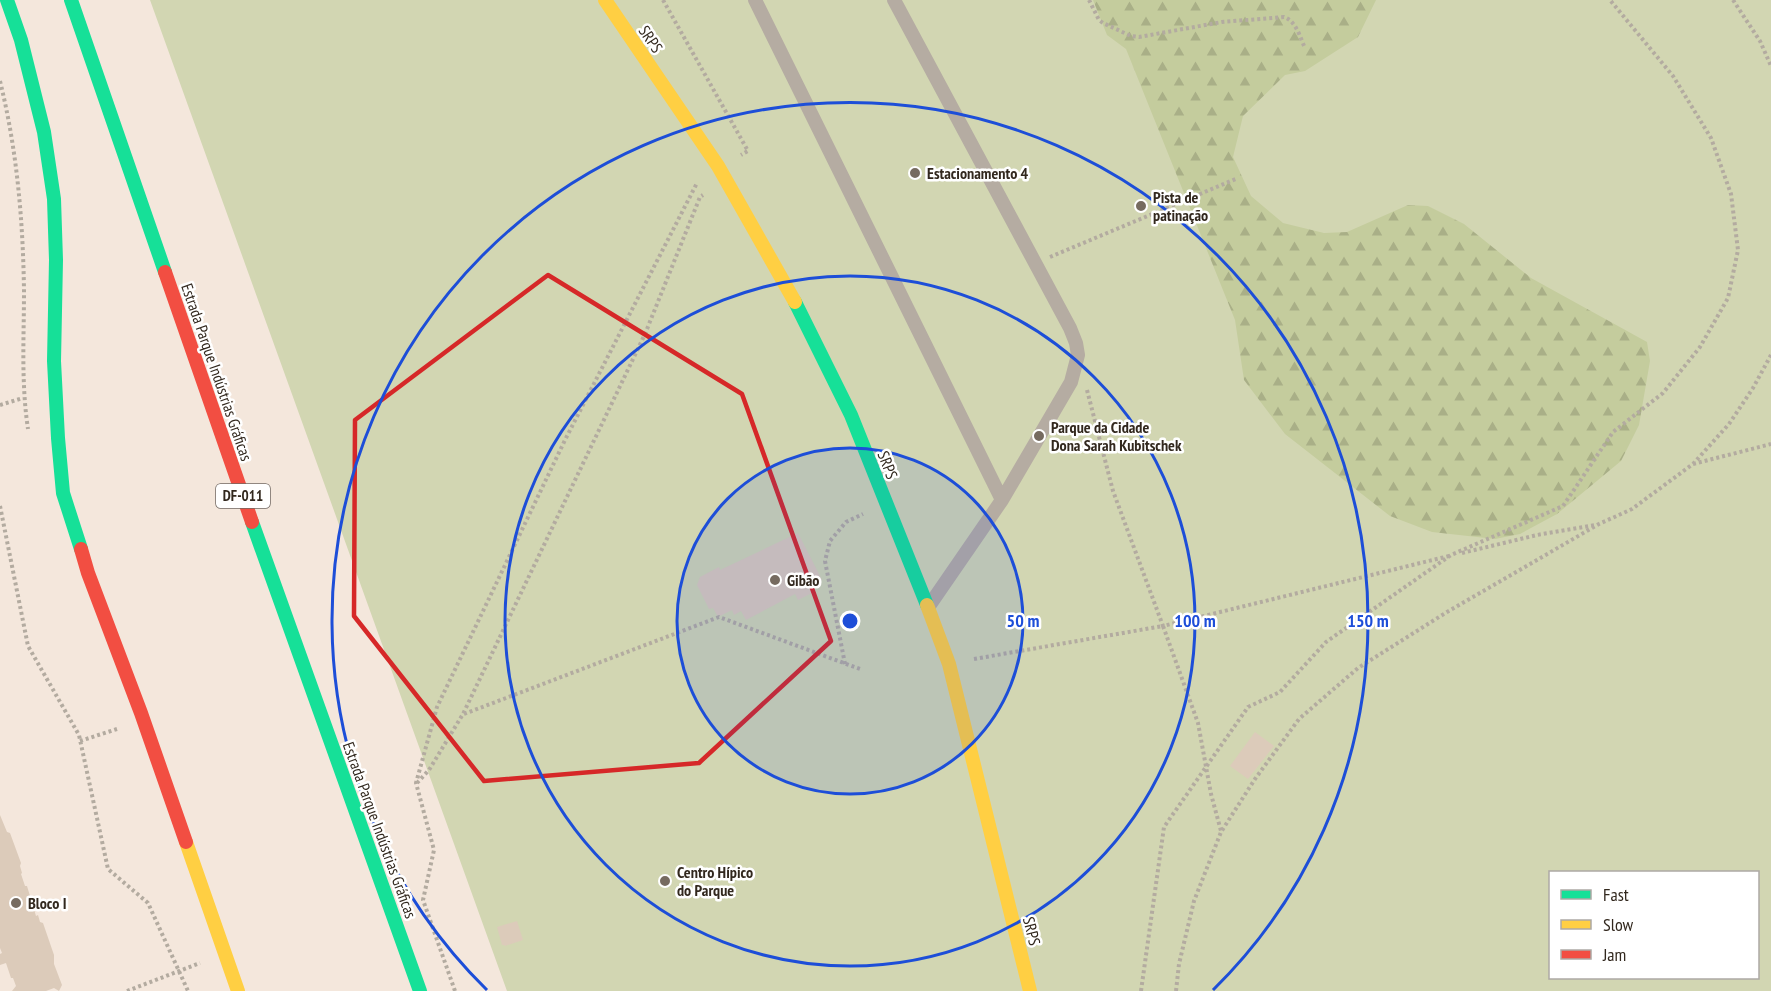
<svg xmlns="http://www.w3.org/2000/svg" width="1771" height="991" font-family="'PT Sans Narrow',sans-serif">
<style>
.green{fill:#d2d6b2;fill-rule:evenodd}
.forest{fill:url(#forest-firs)}
.building{fill:#dccbba}
.lines{fill:none;stroke-linecap:round;stroke-linejoin:round}
.path{stroke:#b3aba0;stroke-width:4;stroke-dasharray:3 3;stroke-linecap:butt}
.lane{stroke:#b5aca2;stroke-width:14}
.fast{stroke:#16e098;stroke-width:14}
.slow{stroke:#ffcf43;stroke-width:14}
.jam{stroke:#f24e42;stroke-width:14}
.marked{fill:none;stroke:#d62828;stroke-width:4.5;stroke-linejoin:round}
.ring{fill:none;stroke:#1d4ed8;stroke-width:3}
.poi-dot{fill:#766b60;stroke:#fff;stroke-width:2}
.labels{text-anchor:middle;stroke-width:5;stroke-linejoin:round;paint-order:stroke}
.shield{fill:#fff;stroke:#706862;stroke-width:1.5}
.shield-label{font-size:15px;font-weight:bold;fill:#32281e}
.street-label{font-size:16px;fill:#32281e;stroke:#fff}
.poi-label{font-size:16px;font-weight:bold;fill:#32281e;stroke:#fff;text-anchor:start}
.centre{fill:#1d4ed8;stroke:#fff;stroke-width:3}
.ring-label{font-size:18px;text-anchor:middle;font-weight:bold;fill:#1d4ed8;stroke:#fff;stroke-width:5;stroke-linejoin:round;paint-order:stroke}
</style>
<defs>
<pattern id="forest-firs" width="22" height="20" patternUnits="userSpaceOnUse" patternTransform="scale(1.5)"><rect width="22" height="20" fill="#c4cc9d"/><path d="M5 1l3.5 6h-7zM16 11l3.5 6h-7z" fill="#a9af87"/></pattern>
</defs>
<rect width="100%" height="100%" fill="#f4e7dc"/>
<path class="green" d="M 150,0 L 1771,0 L 1771,991 L 507,991 ZM 1550,872 L 1758,872 L 1758,978 L 1550,978 Z"/>
<path class="forest" d="M 1093,0 L 1376,0 L 1358,37 L 1305,71 L 1285,75 L 1243,116 L 1233,157 L 1251,196 L 1283,223 L 1324,233 L 1347,232 L 1408,205 L 1428,206 L 1464,224 L 1531,278 L 1647,342 L 1650,361 L 1639,425 L 1621,461 L 1557,514 L 1520,534 L 1495,539 L 1432,532 L 1390,516 L 1285,434 L 1244,380 L 1235,320 L 1126,49 L 1107,35 Z"/>
<path class="building" d="M 798,533 L 822,580 L 810,586 L 814,592 L 798,600 L 795,594 L 746,620 L 741,611 L 734,615 L 732,610 L 718,617 L 713,608 L 709,609 L 697,585 L 700,577 L 719,567 L 720,570 Z
M 1255,732 L 1274,746 L 1248,779 L 1230,766 Z
M 0,815 L 7,832 L 10,833 L 21,863 L 20,866 L 22,873 L 21,874 L 25,886 L 27,886 L 36,916 L 38,915 L 40,922 L 43,923 L 54,955 L 54,964 L 62,985 L 59,991 L 54,988 L 46,991 L 12,991 L 16,986 L 13,978 L 11,978 L 6,963 L 0,965 L 0,954 L 2,953 L 0,948 Z
M 517,921 L 523,940 L 505,946 L 504,945 L 502,945 L 497,927 Z"/>
<g class="lines">
<path class="path" d="M 663,0 L 748,151 L 741,155
M 1089,0 L 1099,20 L 1103,23 L 1131,36 L 1139,37 L 1222,22 L 1284,17 C 1296,21 1300,37 1305,48
M 1733,0 L 1760,41 L 1771,66
M 0,81 C 17,150 23,220 24,291 C 24,337 21,383 28,429
M 1050,257 L 1238,178
M 1087,390 L 1113,491 L 1163,626 L 1449,556
M 0,405 L 23,398
M 1693,464 L 1771,444
M 0,506 L 28,646 L 79,735 L 108,869 L 148,903 L 188,991
M 1462,553 L 1537,535 L 1595,525
M 974,659 L 1163,626 L 1198,723 L 1211,794 L 1221,831
M 845,664 L 825,561 L 830,541 L 846,522 L 863,514
M 464,714 L 719,617 L 860,669
M 80,741 L 117,729
M 417,783 L 429,770 L 463,714 L 645,334 L 700,197 L 703,195
M 127,991 L 200,963
M 455,991 L 423,900 L 434,850 L 416,783 L 437,707 L 565,440 L 697,183
M 1141,991 L 1164,827 L 1248,707 L 1280,692 L 1326,642 L 1451,555 L 1563,506 L 1613,432 L 1663,393 L 1700,347 L 1728,298 L 1738,250 L 1731,194 L 1711,138 L 1673,76 L 1610,0
M 1176,991 L 1179,964 L 1194,901 L 1221,832 L 1255,779 L 1299,719 L 1358,668 L 1447,612 L 1599,524 L 1632,509 L 1693,464 L 1729,424 L 1753,388 L 1771,355"/>
<path class="lane" d="M 755,0 L 1002,500
M 894,0 L 1070,328 L 1076,343 L 1078,355 L 1071,382 L 1002,500 L 929,606"/>
<path class="fast" d="M 7,0 L 21,40 L 44,132 L 54,199 L 56,260 L 54,361 L 58,438 L 63,493 L 81,549
M 71,0 L 165,272
M 795,302 L 851,415 L 927,605
M 252,522 L 420,991"/>
<path class="slow" d="M 605,0 L 718,166 L 795,302
M 927,605 L 949,664 L 1030,991
M 186,842 L 238,991"/>
<path class="jam" d="M 165,272 L 252,522
M 81,549 L 88,573 L 141,713 L 186,842"/>
</g>
<path class="marked" d="M 548,275 L 742,394 L 831,641 L 699,763 L 484,781 L 354,616 L 355,420 Z"/>
<circle cx="850" cy="621" r="173" fill="#1d4ed8" fill-opacity=".12"/>
<g class="ring">
<circle cx="850" cy="621" r="173"/>
<circle cx="850" cy="621" r="345"/>
<path d="M487 990A518 518 0 1 1 1213 990"/>
</g>
<g class="poi-dot">
<circle cx="915" cy="173" r="6"/>
<circle cx="1141" cy="206" r="6"/>
<circle cx="1039" cy="436" r="6"/>
<circle cx="775" cy="580" r="6"/>
<circle cx="665" cy="881" r="6"/>
<circle cx="16" cy="903" r="6"/>
</g>
<g class="labels">
<rect class="shield" x="216" y="484" width="54" height="24" rx="4.5"/>
<g class="shield-label">
<text x="243" y="501">DF-011</text>
</g>
<g class="street-label">
<text transform="translate(651 39) rotate(56)" y="6">SRPS</text>
<text transform="translate(217 372) rotate(71)" y="6">Estrada Parque Indústrias Gráficas</text>
<text transform="translate(888 465) rotate(69)" y="6">SRPS</text>
<text transform="translate(380 830) rotate(70)" y="6">Estrada Parque Indústrias Gráficas</text>
<text transform="translate(1032 931) rotate(76)" y="6">SRPS</text>
</g>
<g class="poi-label">
<text x="927" y="179">Estacionamento 4</text>
<text x="1153" y="203">Pista de<tspan x="1153" dy="18">patinação</tspan></text>
<text x="1051" y="433">Parque da Cidade<tspan x="1051" dy="18">Dona Sarah Kubitschek</tspan></text>
<text x="787" y="586">Gibão</text>
<text x="677" y="878">Centro Hípico<tspan x="677" dy="18">do Parque</tspan></text>
<text x="28" y="909">Bloco I</text>
</g>
</g>
<circle cx="850" cy="621" r="9" class="centre"/>
<g class="ring-label">
<text x="1023" y="627">50 m</text>
<text x="1195" y="627">100 m</text>
<text x="1368" y="627">150 m</text>
</g>
<rect x="1549" y="871" width="210" height="108" fill="#ffffff" stroke="#ada9a5" stroke-width="1.5"/>
<rect x="1561" y="890" width="30" height="9" fill="#16e098" stroke="#ada9a5" stroke-width="1.5"/>
<text x="1603" y="901" font-size="18" fill="#32281e">Fast</text>
<rect x="1561" y="920" width="30" height="9" fill="#ffcf43" stroke="#ada9a5" stroke-width="1.5"/>
<text x="1603" y="931" font-size="18" fill="#32281e">Slow</text>
<rect x="1561" y="950" width="30" height="9" fill="#f24e42" stroke="#ada9a5" stroke-width="1.5"/>
<text x="1603" y="961" font-size="18" fill="#32281e">Jam</text>
</svg>
